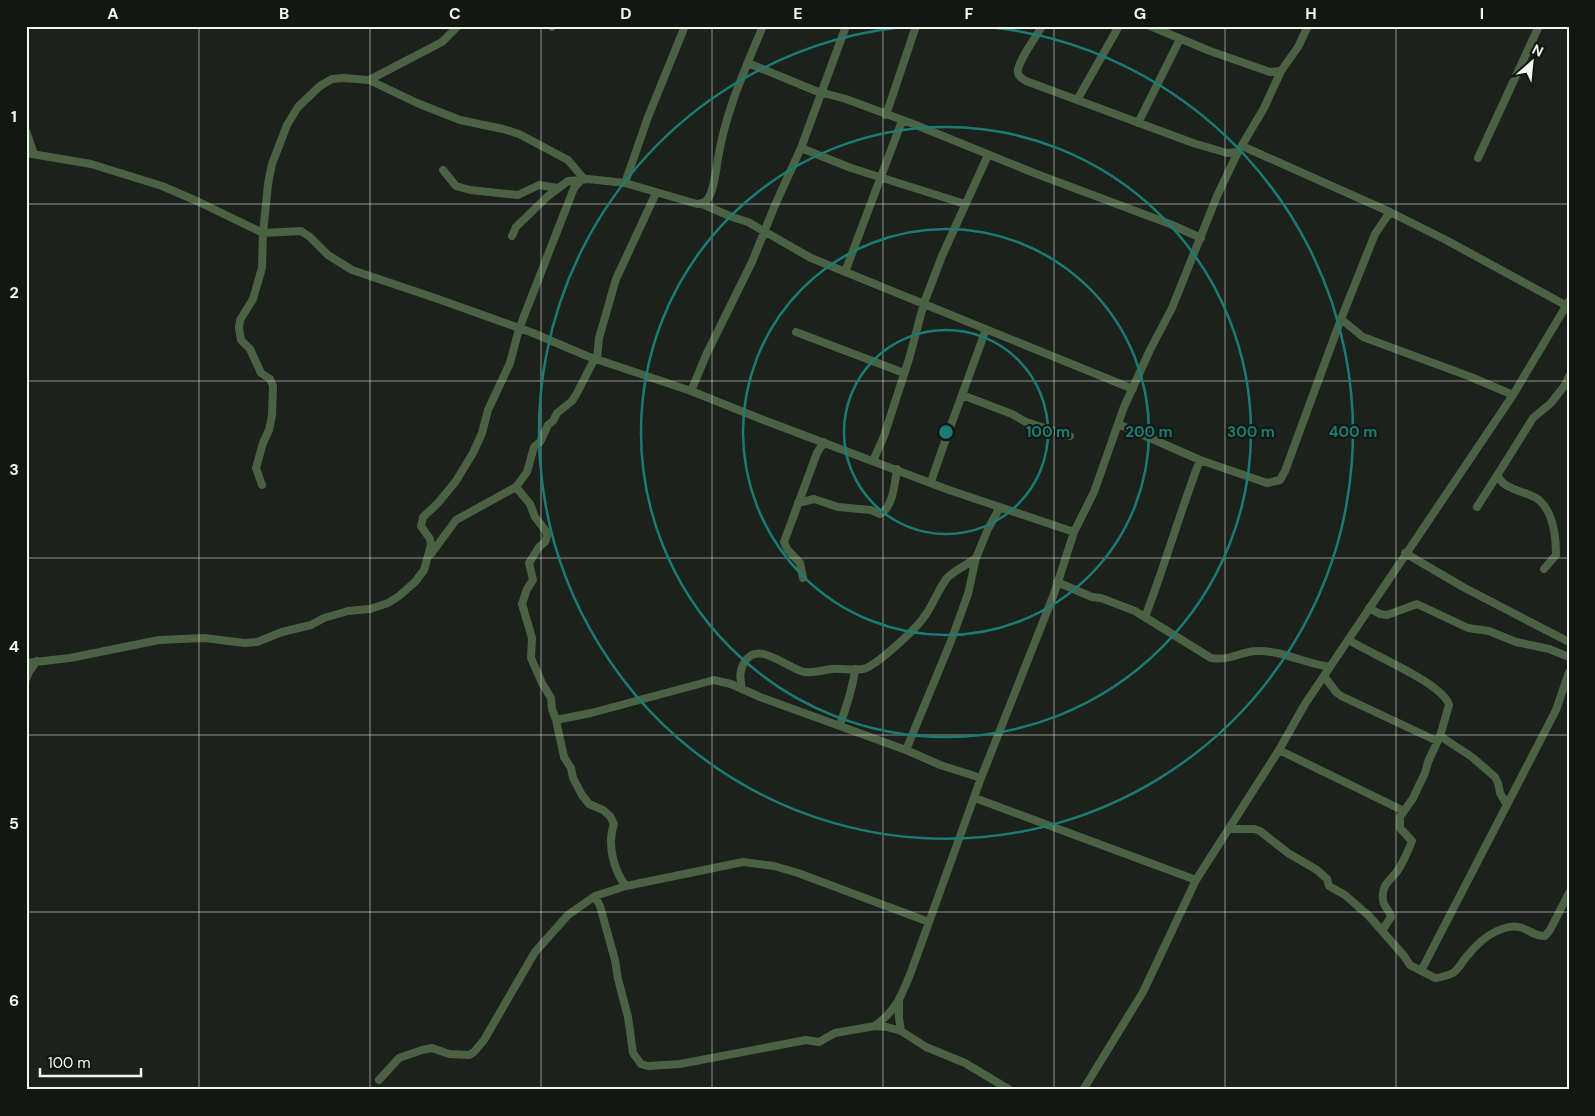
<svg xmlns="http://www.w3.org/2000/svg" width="1595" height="1116" font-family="'DM Sans',sans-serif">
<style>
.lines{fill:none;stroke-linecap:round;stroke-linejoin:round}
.minor{stroke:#4b6143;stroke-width:8}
.grid{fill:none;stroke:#f3f6f2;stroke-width:1;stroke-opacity:0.55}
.ring{fill:none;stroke:#1a7c75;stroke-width:2.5}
.centre{fill:#1a7c75;stroke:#131712;stroke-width:2.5}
.ring-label{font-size:15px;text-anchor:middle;font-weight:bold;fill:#1a7c75;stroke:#131712;stroke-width:4;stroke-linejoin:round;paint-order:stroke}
.neatline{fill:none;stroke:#f3f6f2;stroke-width:2}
.grid-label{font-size:16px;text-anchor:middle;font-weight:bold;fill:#f3f6f2}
</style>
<rect width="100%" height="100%" fill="#1c211b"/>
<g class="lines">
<path class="minor" d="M 1042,26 C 1037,36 1016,63 1018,73 C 1019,77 1022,79 1026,81 L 1193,143 L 1227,153 L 1238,152
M 1150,26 L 1210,51 L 1270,72 L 1281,71 L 1298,47 L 1308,26
M 552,27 L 553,26
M 748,63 L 816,91 L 846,99 L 916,125 L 1034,173 L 1170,224 L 1201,238
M 369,80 L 417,103 L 460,120 L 503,129 L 519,134 L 568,160 L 584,179
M 1077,100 L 1119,26
M 886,115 L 916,26
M 1138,123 L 1180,39
M 26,131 L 34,154
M 1242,146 L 1390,212 L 1446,240 L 1569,307
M 801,148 L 851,168 L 965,204
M 26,153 L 91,164 L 162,186 L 199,202 L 263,233 L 301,231 L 310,237 L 328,255 L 352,270 L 438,299 L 533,333 L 587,356 L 691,391 L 761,419 L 949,490 L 1074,532
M 1478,158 L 1539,26
M 443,170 L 456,186 L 470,190 L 518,195 L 539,185 L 558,188
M 625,183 L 648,117 L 685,26
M 702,204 L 732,217 L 748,222 L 811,258 L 1133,389
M 512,236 L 516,227 L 548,196 L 568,181 L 581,180
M 845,272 L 902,121
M 1341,319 L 1363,337 L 1471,377 L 1513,395
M 796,332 L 904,373
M 597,359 L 599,338 L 616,279 L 656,193
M 691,391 L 707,353 L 752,262 L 775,205 L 801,148 L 846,26
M 962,395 L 1012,414 L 1026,422 L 1070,436
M 1118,424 L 1200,460 L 1267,483 L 1280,480 L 1285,471 L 1341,319 L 1375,234 L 1390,212
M 873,461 L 884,436 L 909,359 L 924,303 L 942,256 L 988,155
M 931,482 C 948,431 968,380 986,329
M 262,485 L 256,468 L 263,443 L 269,430 L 272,416 L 273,386 L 270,379 L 261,373 L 250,349 L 241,340 L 239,328 L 240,320 L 253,299 L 262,268 L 263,233 L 268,184 L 272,164 L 287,125 L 298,107 L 320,86 L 332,79 L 343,78 L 369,80 L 442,42 L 458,26
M 516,487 L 530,504 L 535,517 L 546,531 L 547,536 L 545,542 L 539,547 L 529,563 L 533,580 L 527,589 L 522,604 L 532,638 L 531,658 L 542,683 L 551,698 L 552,709 L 556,720 L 564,757 L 571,768 L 573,778 L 582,795 L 589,804 L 603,810 L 610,816 L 614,824 C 607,843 613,870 626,886
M 798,503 L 814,499 L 838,507 L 871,510 L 880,514 C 893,508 895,482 897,469
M 1477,507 L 1498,474
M 1405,553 L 1463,587 L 1569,642
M 431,554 L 456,520 L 516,487 L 527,472 L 534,447 L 540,442 L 548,425 L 553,421 L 557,413 L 572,401 L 577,393 L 595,358
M 1544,569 L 1556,555 C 1556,537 1554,513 1539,500 C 1528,491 1500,490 1498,474 L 1533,418 L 1551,403 L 1565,385 L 1569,376
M 803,578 L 800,563 L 787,549 L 784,542 L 817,453 L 824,442
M 1057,582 L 1092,597 L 1101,598 L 1135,611 L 1211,658 C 1232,661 1240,651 1257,651 C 1281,650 1306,664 1330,667
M 1369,608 L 1380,614 L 1387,615 L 1417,604 L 1468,628 L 1489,631 L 1516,642 L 1549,649 L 1569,657
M 1145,617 C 1165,565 1180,512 1200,460
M 1349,640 C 1370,654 1443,683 1449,705 L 1440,736 L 1428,762 L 1425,773 L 1413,798 L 1400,817 L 1400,828 L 1412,841 C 1408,851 1404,861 1398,870 C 1391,881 1381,883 1383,900 C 1383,906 1390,911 1391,917 L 1382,931
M 26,663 L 70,658 L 159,640 L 204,638 L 245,643 L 257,642 L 282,632 L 311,625 L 324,618 L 348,611 L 370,609 L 388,603 L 399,596 L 415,582 L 424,570 L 431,545 L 430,539 L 421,526 L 423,517 L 438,503 L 456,481 L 473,453 L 482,433 L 488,410 L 510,363 L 519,329 L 574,188 L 581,180 L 588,179 L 625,183 L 697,204 C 701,204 704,203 707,200 C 714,192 716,169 718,159 C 725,113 745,69 763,26
M 1324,676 L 1336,692 L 1341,696 L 1437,741
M 26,679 L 29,672 L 37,661
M 742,688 C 740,679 739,671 744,663 C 757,638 789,670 805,672 C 814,673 823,670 832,669 C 842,668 853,671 863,669 C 875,667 916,629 924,617 C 933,605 938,590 947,578 C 955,570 967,565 976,558
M 556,720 L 591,713 L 714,680 L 731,684 L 760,697 L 906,750 L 940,765 L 981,778
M 840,725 C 846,707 853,689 855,669
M 1440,736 L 1472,757 L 1495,777 L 1498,783 L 1500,793 L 1507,805
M 906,750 L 951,641 L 968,594 L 976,558 L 988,529 L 1000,507
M 1279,750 L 1404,811
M 975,798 L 1196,880
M 1229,829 L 1254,829 L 1260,831 L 1288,853 L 1317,870 L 1327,879 L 1329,886 L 1345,895 L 1369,916 L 1404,956 L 1410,965 L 1435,978 C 1439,978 1449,975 1453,973 C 1459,969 1463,960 1468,955 C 1477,944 1490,932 1505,928 C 1525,922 1531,937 1545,936 L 1550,930 L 1569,893
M 595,896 L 600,906 L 615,960 L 618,979 L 628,1017 L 633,1053 L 641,1064 L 648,1066 L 680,1064 L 806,1040 L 819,1042 L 835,1033 L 875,1026 L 887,1027 L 901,1031 L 926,1047 L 965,1063 L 1010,1090
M 1421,971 L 1556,710 L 1569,672
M 899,1001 L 899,1018 L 901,1031
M 875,1026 C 897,1009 901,997 911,972 L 981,778 L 1054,594 L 1074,532 L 1094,492 L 1124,407 L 1150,350 L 1172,308 L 1217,196 L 1238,152 L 1264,108 L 1281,71
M 379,1080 L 399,1058 L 422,1050 L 432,1048 L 449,1054 L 469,1055 L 474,1052 L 484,1040 L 535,952 L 568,915 L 595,896 L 626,886 L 743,862 L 774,866 L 798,873 L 929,922
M 1083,1090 L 1143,992 L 1196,880 L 1279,750 L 1305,704 L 1513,395 L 1569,301"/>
</g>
<path class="grid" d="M 199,26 L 199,1090M 370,26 L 370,1090M 541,26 L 541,1090M 712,26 L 712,1090M 883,26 L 883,1090M 1054,26 L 1054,1090M 1225,26 L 1225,1090M 1396,26 L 1396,1090M 26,204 L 1569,204M 26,381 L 1569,381M 26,558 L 1569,558M 26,735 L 1569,735M 26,912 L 1569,912"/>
<g class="ring">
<circle cx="946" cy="432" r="102"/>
<circle cx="946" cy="432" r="203"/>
<circle cx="946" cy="432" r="305"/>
<path d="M978 26A407 407 0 1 1 914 26"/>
</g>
<circle cx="946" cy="432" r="8" class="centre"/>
<g class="ring-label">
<text x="1048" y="437">100 m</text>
<text x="1149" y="437">200 m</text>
<text x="1251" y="437">300 m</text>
<text x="1353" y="437">400 m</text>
</g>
<rect width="1595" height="1116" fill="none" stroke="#131712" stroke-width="55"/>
<g transform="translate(1532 62) rotate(27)" stroke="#131712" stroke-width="4" paint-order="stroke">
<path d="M0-4L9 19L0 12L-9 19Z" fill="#f3f6f2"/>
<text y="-8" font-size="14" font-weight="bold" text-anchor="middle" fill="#f3f6f2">N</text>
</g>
<path d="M40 1068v8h101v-8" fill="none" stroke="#f3f6f2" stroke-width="2.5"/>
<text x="48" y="1068" font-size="15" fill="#f3f6f2" stroke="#131712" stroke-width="4" paint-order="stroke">100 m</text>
<rect x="28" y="28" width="1540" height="1060" class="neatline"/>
<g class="grid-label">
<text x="113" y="19">A</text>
<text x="284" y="19">B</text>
<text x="455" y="19">C</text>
<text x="626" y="19">D</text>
<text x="798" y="19">E</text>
<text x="969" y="19">F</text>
<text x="1140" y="19">G</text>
<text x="1311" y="19">H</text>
<text x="1482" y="19">I</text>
<text x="14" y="122">1</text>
<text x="14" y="298">2</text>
<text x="14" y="475">3</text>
<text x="14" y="652">4</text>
<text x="14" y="829">5</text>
<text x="14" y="1006">6</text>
</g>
</svg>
